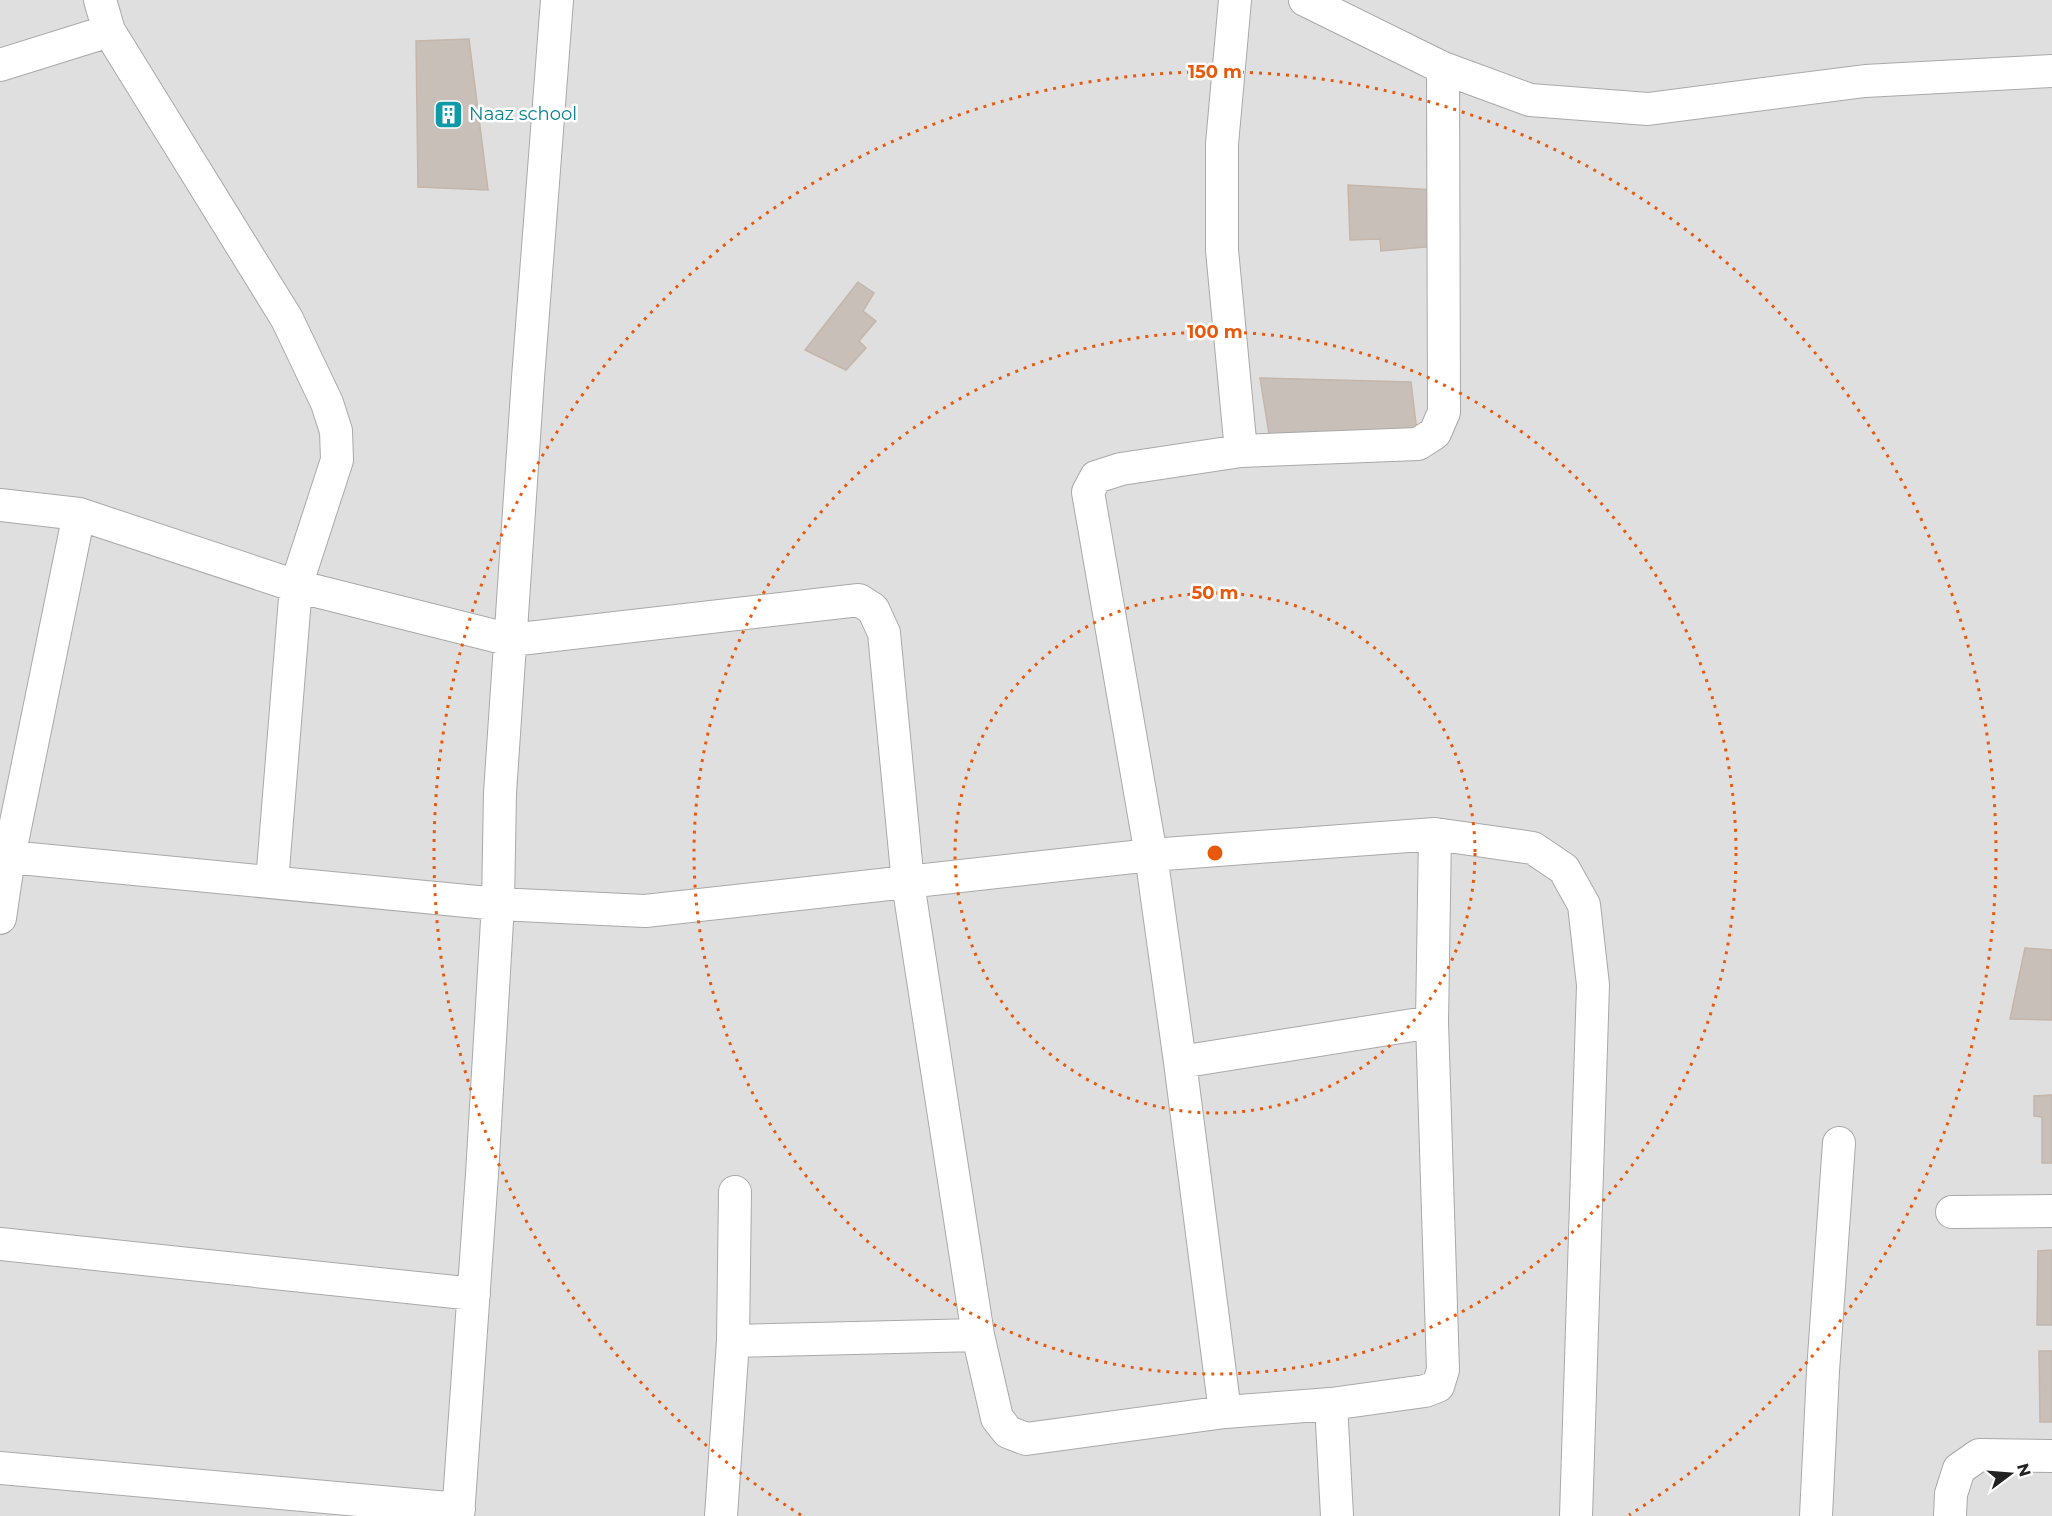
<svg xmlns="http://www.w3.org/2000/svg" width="2052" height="1516" font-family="Montserrat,sans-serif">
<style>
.residential{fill:#e0dfdf}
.building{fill:#c7bfb8;stroke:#c4b6ab;stroke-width:1.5}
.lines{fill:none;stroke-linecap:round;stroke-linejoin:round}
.street-casing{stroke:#a9a9a9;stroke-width:34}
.street{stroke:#fff;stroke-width:32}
.ring{fill:none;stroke:#e8590c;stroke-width:3;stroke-dasharray:3 6}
.labels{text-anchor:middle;stroke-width:5;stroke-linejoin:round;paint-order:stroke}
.culture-label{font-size:18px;fill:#0d838f;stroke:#fff;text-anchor:start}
.centre{fill:#e8590c;stroke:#fff;stroke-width:3}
.ring-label{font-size:18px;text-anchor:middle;font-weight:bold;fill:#e8590c;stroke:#fff;stroke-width:5;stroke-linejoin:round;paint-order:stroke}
</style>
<rect width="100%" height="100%" fill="#f2efe9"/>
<path class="residential" d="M 0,0 L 2052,0 L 2052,1516 L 0,1516 Z"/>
<path class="building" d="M 469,39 L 488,190 L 418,187 L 416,41 Z
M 1348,185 L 1436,190 L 1436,246 L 1381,251 L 1380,239 L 1350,240 Z
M 858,282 L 874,293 L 863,311 L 876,321 L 859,341 L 866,348 L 846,370 L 805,350 Z
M 1260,378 L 1411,382 L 1417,432 L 1270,440 Z
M 2025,948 L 2052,950 L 2052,1020 L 2010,1019 Z
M 2052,1095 L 2052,1163 L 2042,1163 L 2042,1117 L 2034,1116 L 2034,1096 Z
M 2052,1250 L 2052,1325 L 2037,1325 L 2038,1251 Z
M 2039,1351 L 2052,1351 L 2052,1422 L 2040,1422 Z"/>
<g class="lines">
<defs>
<path id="street" d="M 100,0 L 109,31 L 287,319 L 327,403 L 336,431 L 337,460 L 296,586 L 272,882
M 1235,0 L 1222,144 L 1222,250 L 1241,451
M 1305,0 L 1443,68 L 1530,100 L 1648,109 L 1865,81 L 2052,71
M 0,65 L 109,31
M 0,505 L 79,514 L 296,586 L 511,640 L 859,600 L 873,609 L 884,633 L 908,883 L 978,1335 L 997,1418 L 1008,1432 L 1026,1439 L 1225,1412 L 1331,1404 L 1425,1391 L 1438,1386 L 1443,1370 L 1432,1022 L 1435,834
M 9,857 L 498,904 L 645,911 L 1151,855 L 1435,834 L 1533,848 L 1564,869 L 1584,905 L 1593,985 L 1576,1516
M 0,918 L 9,857 L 79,514
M 1180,1062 L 1432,1022
M 1952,1212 L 2052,1211
M 0,1244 L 474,1294
M 733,1341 L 735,1192
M 1331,1404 L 1337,1516
M 1225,1412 L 1180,1062 L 1151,855 L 1088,492 L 1096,477 L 1121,469 L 1241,451 L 1418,444 L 1435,433 L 1444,412 L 1443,68
M 0,1468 L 459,1509
M 458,1516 L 482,1174 L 498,904 L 500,793 L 528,378 L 557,0
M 721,1516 L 733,1341 L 978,1335
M 1816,1516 L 1823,1371 L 1839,1143
M 1950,1516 L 1951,1494 L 1959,1469 L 1979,1455 L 2052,1456"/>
</defs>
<use href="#street" class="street-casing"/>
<use href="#street" class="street"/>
</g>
<g class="ring">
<circle cx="1215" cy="853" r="260"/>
<circle cx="1215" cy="853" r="521"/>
<path d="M801 1515A781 781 0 1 1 1629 1515"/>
</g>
<defs>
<symbol id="building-square" viewBox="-11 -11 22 22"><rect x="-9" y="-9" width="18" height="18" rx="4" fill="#0f9aa8" stroke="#fff"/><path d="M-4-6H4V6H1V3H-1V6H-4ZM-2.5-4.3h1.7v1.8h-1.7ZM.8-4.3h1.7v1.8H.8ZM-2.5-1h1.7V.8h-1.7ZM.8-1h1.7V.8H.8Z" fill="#fff"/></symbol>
</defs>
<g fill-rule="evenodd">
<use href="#building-square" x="432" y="98" width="33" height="33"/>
</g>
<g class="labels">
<g class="culture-label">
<text x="469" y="120">Naaz school</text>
</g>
</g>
<circle cx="1215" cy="853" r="9" class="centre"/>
<g class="ring-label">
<text x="1215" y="78">150 m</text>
<text x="1215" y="338">100 m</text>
<text x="1215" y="599">50 m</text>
</g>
<g transform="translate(2010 1474) rotate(74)" stroke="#ffffff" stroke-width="4.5" paint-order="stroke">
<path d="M0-4.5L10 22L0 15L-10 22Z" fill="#222222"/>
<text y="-9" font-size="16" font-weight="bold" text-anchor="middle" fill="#222222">N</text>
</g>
</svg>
